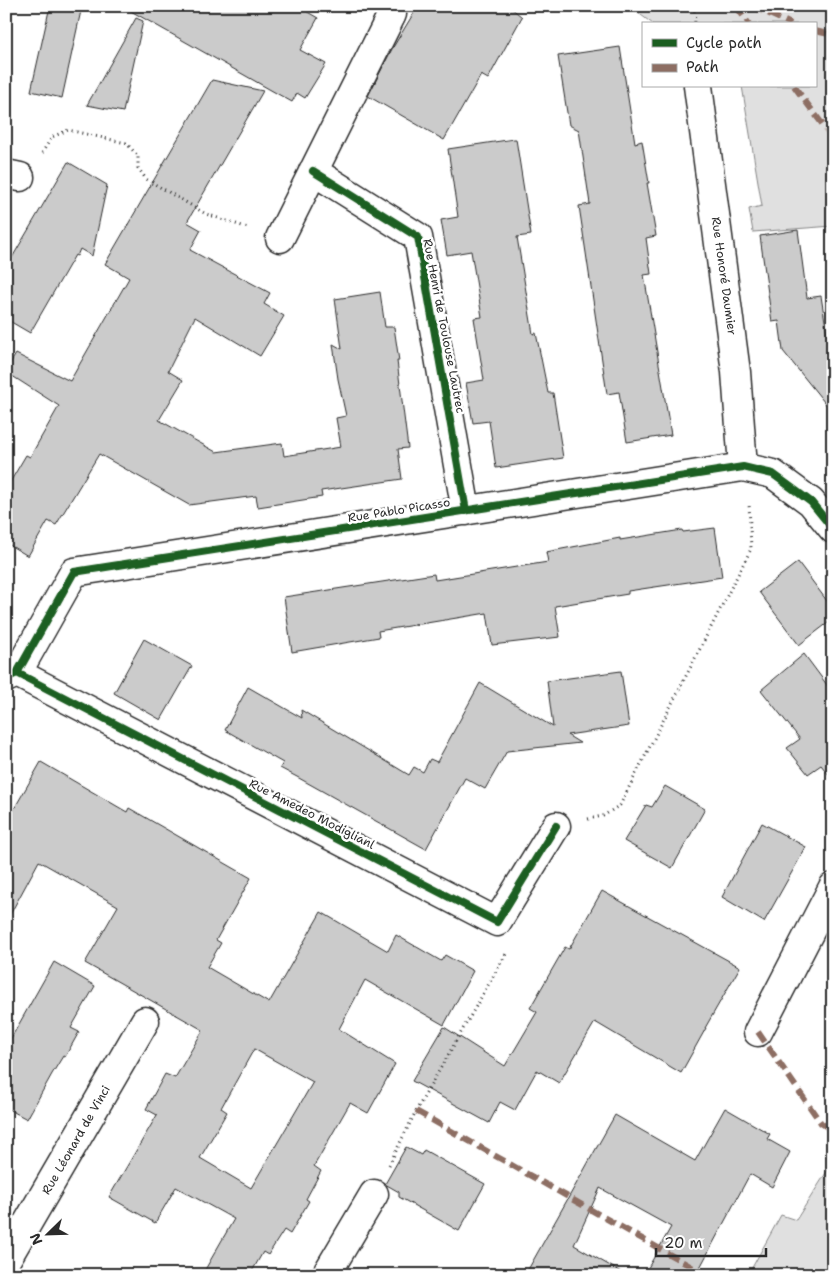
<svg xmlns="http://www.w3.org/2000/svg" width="839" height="1281" font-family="'Shantell Sans',sans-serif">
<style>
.green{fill:#e0e0e0;stroke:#868686}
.building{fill:#cbcbcb;stroke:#2b2b2b;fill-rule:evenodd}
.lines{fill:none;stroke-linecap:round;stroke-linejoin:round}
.minor-casing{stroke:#2b2b2b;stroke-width:31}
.path{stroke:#2b2b2b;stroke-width:3;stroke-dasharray:1 4;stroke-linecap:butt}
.minor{stroke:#fff;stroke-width:28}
.quiet{stroke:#8d6e63;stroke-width:6;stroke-dasharray:12 6;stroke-linecap:butt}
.cycleway-casing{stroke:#fff;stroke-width:11}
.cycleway{stroke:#1b5e20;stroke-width:8}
.labels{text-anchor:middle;stroke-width:5;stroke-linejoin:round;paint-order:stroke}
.street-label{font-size:12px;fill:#2b2b2b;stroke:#fff}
</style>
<rect width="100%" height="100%" fill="#fff"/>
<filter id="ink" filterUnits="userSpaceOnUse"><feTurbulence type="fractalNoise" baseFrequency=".02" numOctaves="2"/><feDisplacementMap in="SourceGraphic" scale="10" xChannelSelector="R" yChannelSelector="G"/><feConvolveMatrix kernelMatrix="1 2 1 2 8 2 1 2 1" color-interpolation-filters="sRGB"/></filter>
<g filter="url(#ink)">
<path class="green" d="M 629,6 L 833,6 L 833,226 L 753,232 L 749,209 L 762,206 L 742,86 L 815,86 L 815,24 L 653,24 Z
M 833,1162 L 833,1275 L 748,1275 L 781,1215 L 796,1220 Z"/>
<path class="building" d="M 50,6 L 82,6 L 62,98 L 31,91 Z
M 122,6 L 297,6 L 318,18 L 300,50 L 326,64 L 305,98 L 297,93 L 292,102 Z
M 418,6 L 509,6 L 522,17 L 488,79 L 481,75 L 444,140 L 368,96 L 392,49 Z
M 136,18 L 143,21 L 123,112 L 87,105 Z
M 620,47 L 635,143 L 642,141 L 649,183 L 647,183 L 656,236 L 646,238 L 651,274 L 644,275 L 671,435 L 627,442 L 619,392 L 607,394 L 579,206 L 590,204 L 579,130 L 569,125 L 558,56 Z
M 212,80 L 263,91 L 187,222 L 201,230 L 190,250 L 270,293 L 264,304 L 284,316 L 260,356 L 195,317 L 168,371 L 183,380 L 159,420 L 216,452 L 282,443 L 284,456 L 341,447 L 336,418 L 346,416 L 338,379 L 333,344 L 342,349 L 335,299 L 380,292 L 385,327 L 394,327 L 399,361 L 397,361 L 408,448 L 398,449 L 402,479 L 321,491 L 322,497 L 258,507 L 256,496 L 189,505 L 99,454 L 56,525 L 48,521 L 28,556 L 6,543 L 6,489 L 26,455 L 30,457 L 59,406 L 6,372 L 6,370 L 16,354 L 70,381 L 129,278 L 105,264 Z
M 514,139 L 516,139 L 531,235 L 517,237 L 533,334 L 536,333 L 548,393 L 553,393 L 563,458 L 496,468 L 489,421 L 473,423 L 466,383 L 484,380 L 474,318 L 482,317 L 471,251 L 447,255 L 441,220 L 458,217 L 448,149 Z
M 68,162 L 107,185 L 92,256 L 80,249 L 77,256 L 75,255 L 30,333 L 6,319 L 6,268 Z
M 798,230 L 807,298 L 821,296 L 833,372 L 833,413 L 783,351 L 779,321 L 772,322 L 760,236 Z
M 715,528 L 722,577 L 628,591 L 628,594 L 555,606 L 560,637 L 492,645 L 487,613 L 378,631 L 379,637 L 292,652 L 284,597 L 434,574 L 435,580 L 548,562 L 546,552 L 620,538 L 620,540 L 682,530 L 683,532 Z
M 798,562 L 833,609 L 833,619 L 799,645 L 759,592 Z
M 144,639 L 192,666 L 161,720 L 114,693 Z
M 804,654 L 833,693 L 833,780 L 821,765 L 808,774 L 787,748 L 800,739 L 761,690 Z
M 621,671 L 629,726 L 567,735 L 580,743 L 507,751 L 485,789 L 465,778 L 426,849 L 297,777 L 280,768 L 283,763 L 225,730 L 248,687 L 302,718 L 301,710 L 409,775 L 414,767 L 423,772 L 430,759 L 437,762 L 480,683 L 553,727 L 547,681 Z
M 41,762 L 127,812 L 129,808 L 251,878 L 216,940 L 221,943 L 207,967 L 269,1003 L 321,912 L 388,951 L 396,935 L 441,961 L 445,955 L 473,971 L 444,1025 L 365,980 L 339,1029 L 395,1064 L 368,1113 L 350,1103 L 314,1166 L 321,1171 L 306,1199 L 309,1201 L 290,1234 L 284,1230 L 268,1255 L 263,1252 L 250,1275 L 202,1275 L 234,1219 L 176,1187 L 155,1223 L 109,1197 L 157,1115 L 146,1109 L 165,1074 L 175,1078 L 203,1030 L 85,963 L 118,906 L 39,861 L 6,922 L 6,823 ZM 254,1049 L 313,1082 L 251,1188 L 200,1158 L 227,1112 L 221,1108 Z
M 665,786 L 705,809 L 672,868 L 624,841 L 646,805 L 652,807 Z
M 762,823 L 806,847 L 764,922 L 722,897 Z
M 602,891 L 740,967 L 705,1028 L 706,1028 L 681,1073 L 595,1022 L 559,1083 L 537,1070 L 515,1110 L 500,1102 L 489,1123 L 412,1081 L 444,1027 L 505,1066 L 537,1012 L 530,1008 L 565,947 L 569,949 Z
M 54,962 L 95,986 L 71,1028 L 79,1032 L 65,1057 L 63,1056 L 52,1074 L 27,1119 L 6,1108 L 6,1047 Z
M 725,1108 L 770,1134 L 767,1139 L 790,1152 L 772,1187 L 750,1174 L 696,1275 L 644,1275 L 671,1227 L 600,1188 L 574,1245 L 626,1275 L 525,1275 L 615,1115 L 695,1161 Z
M 406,1147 L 421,1155 L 424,1150 L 485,1184 L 459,1231 L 399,1197 L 399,1192 L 385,1184 Z"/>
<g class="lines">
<defs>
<path id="minor" d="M 698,86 L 736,372 L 743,467
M 313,171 L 418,237 L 466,511
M 6,174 L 20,177
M 280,238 L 392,14
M 17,673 L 497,922 L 556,826
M 6,678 L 17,673 L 74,572 L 743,467 L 773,474 L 811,502 L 833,529
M 758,1032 L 833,887
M 6,1260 L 145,1021
M 326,1275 L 374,1194"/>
</defs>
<use href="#minor" class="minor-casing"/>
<path class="path" d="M 694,6 L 695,24
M 42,153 L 52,137 L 68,130 L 126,143 L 138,156 L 138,168 L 146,179 L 206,214 L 248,228
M 588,819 L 603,816 L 620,805 L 751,549 L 749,503
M 389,1165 L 416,1111 L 506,954"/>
<use href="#minor" class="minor"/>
<path class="quiet" d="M 736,6 L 749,24
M 752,6 L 791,24
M 815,31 L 833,35
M 794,86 L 826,129 L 833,143
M 758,1032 L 821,1123 L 833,1131
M 416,1111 L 706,1275"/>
<defs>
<path id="cycleway" d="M 313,171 L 418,237 L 466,511
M 17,673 L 497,922 L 556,826
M 6,678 L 17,673 L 74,572 L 743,467 L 773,474 L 811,502 L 833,529"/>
</defs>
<use href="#cycleway" class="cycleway-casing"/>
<use href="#cycleway" class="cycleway"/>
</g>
</g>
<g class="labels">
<g class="street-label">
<text transform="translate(724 276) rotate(82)" y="4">Rue Honoré Daumier</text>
<text transform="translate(444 326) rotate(79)" y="4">Rue Henri de Toulouse Lautrec</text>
<text transform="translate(399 510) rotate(-9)" y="4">Rue Pablo Picasso</text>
<text transform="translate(312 814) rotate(27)" y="4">Rue Amedeo Modiglianl</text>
<text transform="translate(76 1140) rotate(-60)" y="4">Rue Léonard de Vinci</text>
</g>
</g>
<rect width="839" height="1281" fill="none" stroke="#fff" stroke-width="25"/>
<rect x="12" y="12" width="814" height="1256" fill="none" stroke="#2b2b2b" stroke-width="2" filter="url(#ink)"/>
<rect x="642" y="22" width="175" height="65" fill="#ffffff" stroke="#aaaaaa"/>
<rect x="652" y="39" width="25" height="8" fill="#1b5e20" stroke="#aaaaaa"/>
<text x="686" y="48" font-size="15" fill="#2b2b2b">Cycle path</text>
<rect x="652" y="64" width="25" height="8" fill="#8d6e63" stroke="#aaaaaa"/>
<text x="686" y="72" font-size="15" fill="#2b2b2b">Path</text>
<g transform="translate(48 1234) rotate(247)" stroke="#ffffff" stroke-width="4" paint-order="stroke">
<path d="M0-4L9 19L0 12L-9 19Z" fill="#2b2b2b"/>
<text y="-8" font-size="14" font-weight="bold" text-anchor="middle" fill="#2b2b2b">N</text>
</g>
<path d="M656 1248v8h110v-8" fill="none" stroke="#2b2b2b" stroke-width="2.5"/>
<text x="664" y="1248" font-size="15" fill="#2b2b2b" stroke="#ffffff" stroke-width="4" paint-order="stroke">20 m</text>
</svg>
